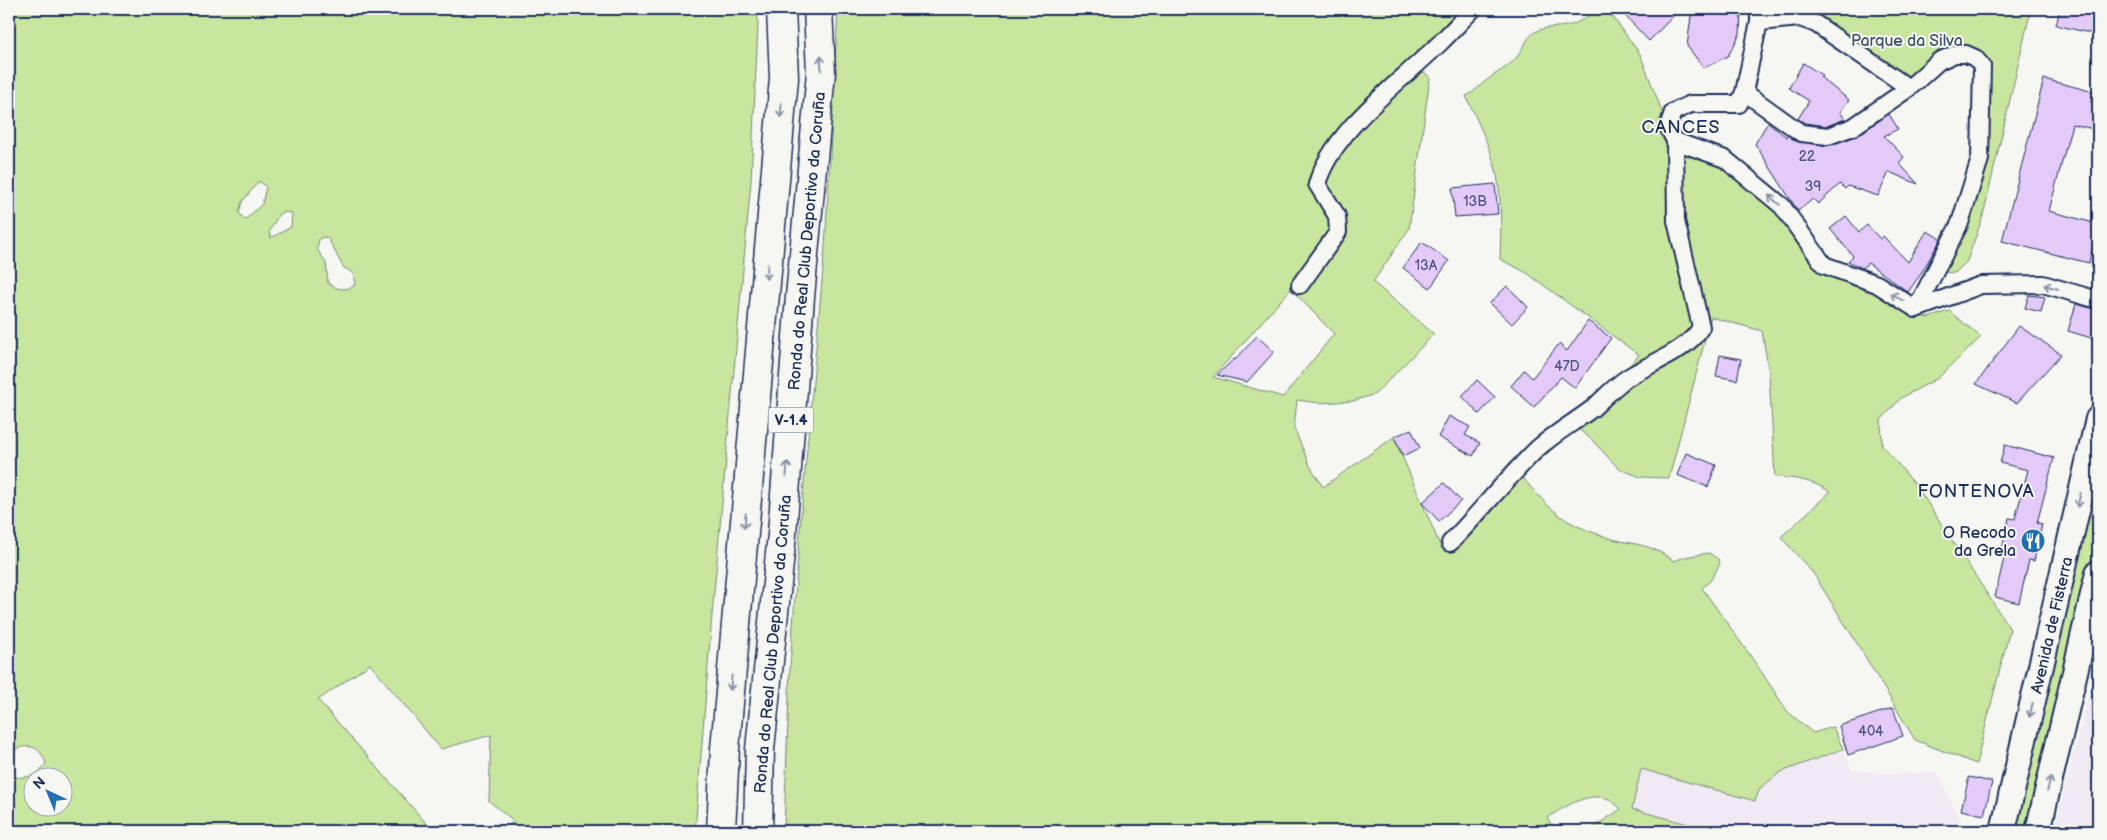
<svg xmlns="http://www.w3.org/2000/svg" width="2107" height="840" font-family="'Balsamiq Sans',sans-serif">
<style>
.built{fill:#f1e9f4}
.green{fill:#c9e69e;stroke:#728a7e;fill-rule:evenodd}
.building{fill:#e4caf9;stroke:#1b2f5e}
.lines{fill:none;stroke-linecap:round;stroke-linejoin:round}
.street-casing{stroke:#1b2f5e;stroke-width:20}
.secondary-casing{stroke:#1b2f5e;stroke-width:28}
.highway-casing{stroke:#1b2f5e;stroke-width:31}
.street{stroke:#f6f6f2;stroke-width:16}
.secondary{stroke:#f6f6f2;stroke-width:24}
.highway{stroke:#f6f6f2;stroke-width:28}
.oneway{stroke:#8892a8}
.labels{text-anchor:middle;stroke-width:4;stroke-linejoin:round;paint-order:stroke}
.number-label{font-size:14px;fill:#4d5685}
.shield{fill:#f6f6f2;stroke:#5d6b8a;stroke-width:1}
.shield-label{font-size:15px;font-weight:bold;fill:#1b2f5e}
.park-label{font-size:16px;fill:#3e546b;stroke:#f6f6f2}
.street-label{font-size:16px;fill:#1b2f5e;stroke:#f6f6f2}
.poi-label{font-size:16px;fill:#1b2f5e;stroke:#f6f6f2;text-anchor:end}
.neighbourhood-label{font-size:18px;letter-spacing:1px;fill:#1b2f5e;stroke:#f6f6f2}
</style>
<rect width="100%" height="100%" fill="#f6f6f2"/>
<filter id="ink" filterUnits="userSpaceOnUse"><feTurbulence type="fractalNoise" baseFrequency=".02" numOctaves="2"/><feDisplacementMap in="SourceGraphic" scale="10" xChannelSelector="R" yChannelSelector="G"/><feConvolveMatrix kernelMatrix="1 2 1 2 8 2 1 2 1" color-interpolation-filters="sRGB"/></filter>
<g filter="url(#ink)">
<path class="built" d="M 2098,659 L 2098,831 L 2054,831 Z
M 1843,749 L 1852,770 L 1892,774 L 1937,772 L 1965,831 L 1714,831 L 1632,809 L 1641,769 L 1755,801 L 1760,788 L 1781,772 Z"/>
<path class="green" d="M 9,9 L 757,9 L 758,24 L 751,181 L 712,615 L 695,831 L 501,831 L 514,821 L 489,801 L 491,735 L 441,749 L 370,664 L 318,700 L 433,831 L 9,831 L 9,777 C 25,778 38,778 46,763 C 38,742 27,745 9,751 ZM 258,182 L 261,182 L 266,187 L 262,204 L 245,220 L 239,213 L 242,202 ZM 285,212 L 292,213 L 291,227 L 271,238 L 269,232 L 279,214 ZM 323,237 L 328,238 L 343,267 L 353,273 L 355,285 C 346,291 337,290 328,283 L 326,263 L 317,249 L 319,239 ZM 32,778 L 62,778 L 62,808 L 32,808 Z
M 838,9 L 1469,9 L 1420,69 L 1430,77 L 1409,229 L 1373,282 L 1434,334 L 1375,394 L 1353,401 L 1319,403 L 1297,400 L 1294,428 L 1310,466 L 1323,487 L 1394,437 L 1440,545 L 1445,543 L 1522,452 L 1615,381 L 1639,355 L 1527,273 L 1500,259 C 1501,230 1502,199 1496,170 C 1490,145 1476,119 1466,96 C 1475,92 1479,86 1487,80 C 1497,72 1509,67 1517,57 C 1524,48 1526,38 1535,32 C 1548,25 1563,29 1576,23 C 1587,18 1595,9 1607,9 L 1640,54 L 1663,114 L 1660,125 L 1664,141 L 1684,148 L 1734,173 L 1775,211 L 1816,264 L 1869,289 L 1897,308 L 1928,318 L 1949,311 L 1981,337 L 1938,378 L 1901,398 L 1881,420 L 1882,445 L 1918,488 L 2010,629 L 1976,764 L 1915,740 L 1863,653 L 1813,573 L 1781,537 L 1830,492 C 1813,480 1795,478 1775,477 L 1769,374 L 1762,331 L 1711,317 L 1669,478 L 1641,477 L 1619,469 L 1592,440 L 1577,428 L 1521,476 C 1535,492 1550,510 1568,521 C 1578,527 1592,532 1603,536 C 1632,546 1647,541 1674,561 L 1685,557 L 1709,553 L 1718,559 L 1720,564 L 1710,581 L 1702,588 L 1754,661 L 1788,712 L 1813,733 L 1833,727 L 1843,749 L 1781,772 L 1760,788 L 1755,801 L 1641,769 L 1632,809 L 1714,831 L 1588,831 L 1621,809 C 1617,806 1613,801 1609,799 C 1588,791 1564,807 1547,818 L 1552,825 L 1549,831 L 784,831 L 790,667 L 801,516 L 825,247 ZM 1291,289 L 1334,334 L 1283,397 L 1213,377 Z
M 1771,9 L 2031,9 L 1983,216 L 1967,261 L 1955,273 L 1942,272 L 1981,175 L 1977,53 L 1913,77 L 1900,75 L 1872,54 L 1771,13 Z
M 2098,464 L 2098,529 L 2028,831 L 2013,831 Z"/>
<path class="building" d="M 1619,9 L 1680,9 L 1649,41 Z
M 1692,9 L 1741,9 L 1740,34 L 1728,56 L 1704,68 L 1687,46 Z
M 2060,9 L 2098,9 L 2098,35 L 2056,25 Z
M 1803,63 L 1822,75 L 1820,77 L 1849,100 L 1840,112 L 1845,119 L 1827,126 L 1805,123 L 1798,119 L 1809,101 L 1789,88 Z
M 2044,79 L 2098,93 L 2098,130 L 2072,124 L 2049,211 L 2098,224 L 2089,263 L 2002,241 Z
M 1889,114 L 1898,129 L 1884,136 L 1904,157 L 1899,163 L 1918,184 L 1889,172 L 1878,196 L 1848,186 L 1845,189 L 1840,184 L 1818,204 L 1813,199 L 1798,211 L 1755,144 L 1768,122 L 1786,137 L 1787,135 L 1796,141 L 1827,146 L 1857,136 Z
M 1495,184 L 1498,214 L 1455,217 L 1452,188 Z
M 1846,216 L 1859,232 L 1867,225 L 1880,239 L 1883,236 L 1908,262 L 1927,231 L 1941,239 L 1920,275 L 1908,292 L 1868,263 L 1862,268 L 1848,261 L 1853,256 L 1830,229 Z
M 1422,242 L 1449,261 L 1430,288 L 1403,268 Z
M 1507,286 L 1528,307 L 1512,324 L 1490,303 Z
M 2029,295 L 2045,297 L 2041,312 L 2025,308 Z
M 2076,304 L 2098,310 L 2098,340 L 2068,331 Z
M 1588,321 L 1611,338 L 1575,388 L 1561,377 L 1534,407 L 1511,386 L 1524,370 L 1532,378 L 1559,344 L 1567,351 Z
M 2019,326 L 2061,354 L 2017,403 L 1976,384 Z
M 1257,336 L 1274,352 L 1247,382 L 1217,375 L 1234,359 L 1235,360 Z
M 1720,355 L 1741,359 L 1737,380 L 1716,376 Z
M 1477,380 L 1495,397 L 1479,414 L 1462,396 Z
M 1449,416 L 1470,427 L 1465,435 L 1480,443 L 1473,456 L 1438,437 Z
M 1411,429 L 1420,448 L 1403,456 L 1394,437 Z
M 2005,445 L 2054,458 L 2037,523 L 2042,524 L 2034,561 L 2029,560 L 2019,603 L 1995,597 L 2005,554 L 2001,554 L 2009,518 L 2015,519 L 2028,470 L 2000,463 Z
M 1686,453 L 1716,465 L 1708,487 L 1677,475 Z
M 1444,483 L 1461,501 L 1439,521 L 1422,503 Z
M 1893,708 L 1903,736 L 1848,755 L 1839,726 Z
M 1969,777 L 1992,782 L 1984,815 L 1961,810 Z"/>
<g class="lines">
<defs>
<path id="street" d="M 1759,9 L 1759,22 L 1744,92 L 1801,133 L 1828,136 L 1853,127 L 1909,88 L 1939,61 L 1955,54 L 1966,54 L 1975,58 L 1982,66 L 1980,159 L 1960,223 L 1916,309
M 1759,22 L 1800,18 L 1816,24 L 1909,88
M 1675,141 L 1725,159 L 1782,206 L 1824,265 L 1877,284 L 1916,309 L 1981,285 L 2043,284 L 2098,300
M 1300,285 L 1338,232 L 1337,216 L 1317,184 C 1333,129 1402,81 1441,42 C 1452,31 1462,20 1473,9
M 1450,543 C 1480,512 1507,478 1538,448 C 1555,433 1575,422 1593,408 C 1604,398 1615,386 1627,378 C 1650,363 1688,351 1701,327 L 1676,221 L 1675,141 L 1668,127 L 1673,112 L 1691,104 L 1739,104 L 1744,92"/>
<path id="secondary" d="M 2003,831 L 2098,419
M 2038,831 L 2098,573"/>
<path id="highway" d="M 721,831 L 725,749 L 784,78 L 781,9
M 758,831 L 760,749 L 782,534 L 800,297 L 821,72 L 818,9"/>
</defs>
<use href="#street" class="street-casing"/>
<use href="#secondary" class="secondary-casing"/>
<use href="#highway" class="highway-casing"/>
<use href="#street" class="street"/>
<use href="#secondary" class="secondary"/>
<use href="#highway" class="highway"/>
</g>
<defs><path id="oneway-shaft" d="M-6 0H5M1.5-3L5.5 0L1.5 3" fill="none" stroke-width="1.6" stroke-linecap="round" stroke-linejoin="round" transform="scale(1.25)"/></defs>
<g class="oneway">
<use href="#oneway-shaft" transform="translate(821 63) rotate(-93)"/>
<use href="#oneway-shaft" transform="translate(781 110) rotate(95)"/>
<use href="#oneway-shaft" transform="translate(1774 200) rotate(-140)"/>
<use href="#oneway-shaft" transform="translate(767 272) rotate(95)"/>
<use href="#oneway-shaft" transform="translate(2051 287) rotate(-164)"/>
<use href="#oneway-shaft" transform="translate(1897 297) rotate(-148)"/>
<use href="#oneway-shaft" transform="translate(787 469) rotate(-86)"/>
<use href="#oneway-shaft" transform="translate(2079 500) rotate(103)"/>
<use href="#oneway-shaft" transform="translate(745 521) rotate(95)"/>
<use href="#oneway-shaft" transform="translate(731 683) rotate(95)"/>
<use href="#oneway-shaft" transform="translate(2031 710) rotate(103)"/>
<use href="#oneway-shaft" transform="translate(2049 784) rotate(-77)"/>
</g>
</g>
<defs>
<symbol id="restaurant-disc" viewBox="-11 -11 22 22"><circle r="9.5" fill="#1f6fb2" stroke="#f6f6f2"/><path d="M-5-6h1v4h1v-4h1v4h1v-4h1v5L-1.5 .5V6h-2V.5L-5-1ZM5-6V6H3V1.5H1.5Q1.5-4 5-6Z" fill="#fff"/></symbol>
</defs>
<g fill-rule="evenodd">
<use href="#restaurant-disc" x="2019" y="527" width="28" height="28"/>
</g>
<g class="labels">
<g class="number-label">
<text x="1807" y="161">22</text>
<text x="1813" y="191">39</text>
<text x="1475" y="206">13B</text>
<text x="1426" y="270">13A</text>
<text x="1567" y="371">47D</text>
<text x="1871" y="736">404</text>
</g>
<rect class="shield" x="768.5" y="407.5" width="45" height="25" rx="4"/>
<g class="shield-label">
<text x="791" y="425">V-1.4</text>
</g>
<g class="park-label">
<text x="1907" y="46">Parque da Silva</text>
</g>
<g class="street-label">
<text transform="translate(806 241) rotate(-85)" y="6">Ronda do Real Club Deportivo da Coruña</text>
<text transform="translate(2051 625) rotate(-77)" y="6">Avenida de Fisterra</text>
<text transform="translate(772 644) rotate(-85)" y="6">Ronda do Real Club Deportivo da Coruña</text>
</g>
<g class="poi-label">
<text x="2016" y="538">O Recodo<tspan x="2016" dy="18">da Grela</tspan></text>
</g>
<g class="neighbourhood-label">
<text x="1681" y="133">CANCES</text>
<text x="1976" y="497">FONTENOVA</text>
</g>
</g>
<rect width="2107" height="840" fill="none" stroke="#f6f6f2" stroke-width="30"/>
<rect x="15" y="15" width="2077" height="810" fill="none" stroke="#1b2f5e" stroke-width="2" filter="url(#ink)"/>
<g transform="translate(48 792) rotate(316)"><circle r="24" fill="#f6f6f2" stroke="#9ea6b7"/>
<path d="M0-4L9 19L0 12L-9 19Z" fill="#1f6fb2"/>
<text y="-8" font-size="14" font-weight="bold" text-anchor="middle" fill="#1b2f5e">N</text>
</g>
</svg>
